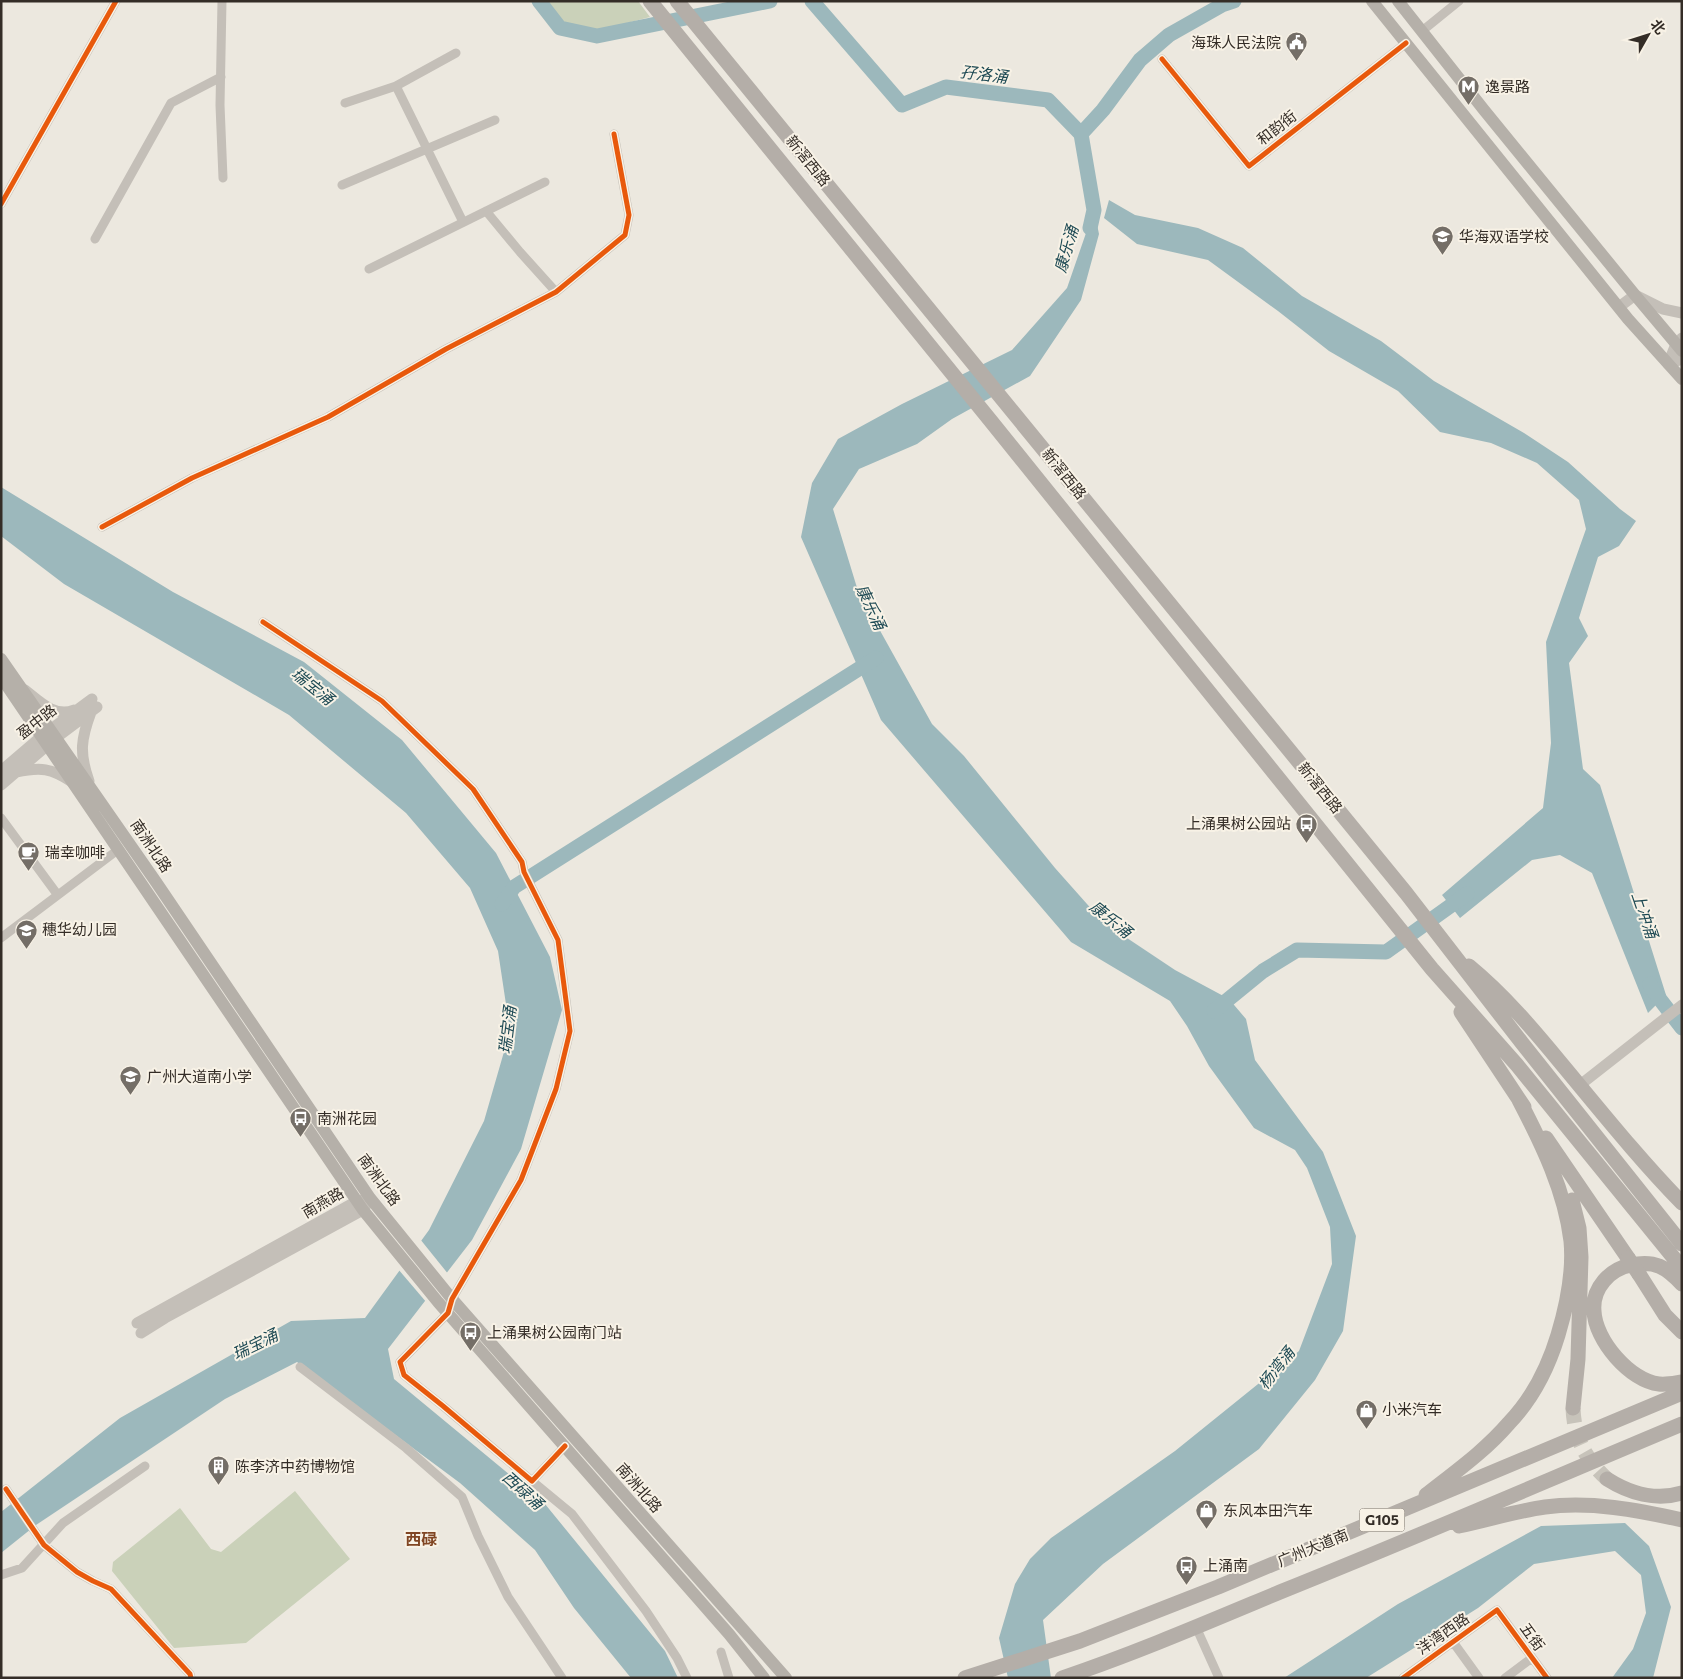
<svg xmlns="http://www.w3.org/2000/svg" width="1683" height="1679" font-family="Commissioner,'Noto Sans SC',sans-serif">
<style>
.green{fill:#cad1b9}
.water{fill:#9cb8bc}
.pier{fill:#ece8df}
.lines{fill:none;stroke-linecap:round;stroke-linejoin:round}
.river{stroke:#9cb8bc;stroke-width:15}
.trunk-tunnel{stroke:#c7c3ba;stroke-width:15;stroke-dasharray:15 8;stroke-linecap:butt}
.minor{stroke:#c4bfb8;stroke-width:9}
.tertiary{stroke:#c4bfb8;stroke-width:11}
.secondary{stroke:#b5b0a9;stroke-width:12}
.trunk{stroke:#b4aea8;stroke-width:15}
.trunk-bridge{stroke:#b4aea8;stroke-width:15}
.cycleway-casing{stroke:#f8f2e6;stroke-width:8}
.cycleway{stroke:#e8590c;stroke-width:5}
.labels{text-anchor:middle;stroke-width:4;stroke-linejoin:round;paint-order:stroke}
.shield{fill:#f8f2e6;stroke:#6f6860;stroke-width:1}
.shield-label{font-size:14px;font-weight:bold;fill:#342d27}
.poi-label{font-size:15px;fill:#342d27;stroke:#f8f2e6;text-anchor:start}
.street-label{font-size:15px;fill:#342d27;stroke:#f8f2e6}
.water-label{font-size:16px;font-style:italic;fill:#1e4a54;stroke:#f8f2e6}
.neighbourhood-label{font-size:16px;font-weight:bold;fill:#814623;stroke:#f8f2e6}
</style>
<rect width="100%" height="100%" fill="#ece8df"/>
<path class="green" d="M 545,1 L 638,1 L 650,17 L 596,31 L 561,21 Z
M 295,1491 L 350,1559 L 246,1643 L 174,1648 L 112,1571 L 113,1562 L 180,1508 L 211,1549 L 221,1552 Z"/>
<path class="water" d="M 1109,200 L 1135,215 L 1198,228 L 1243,248 L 1302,296 L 1381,341 L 1434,381 L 1524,433 L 1568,462 L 1620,509 L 1636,521 L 1619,546 L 1598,557 L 1579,618 L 1588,636 L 1569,663 L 1583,769 L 1600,785 L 1666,995 L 1648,1013 L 1592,873 L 1560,855 L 1532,860 L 1460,918 L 1442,895 L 1543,808 L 1551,743 L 1546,642 L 1586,529 L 1579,500 L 1537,463 L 1491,443 L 1440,432 L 1398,391 L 1329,351 L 1278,311 L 1208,260 L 1137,244 L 1104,218 Z
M 1094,210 L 1099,234 L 1081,300 L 1030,376 L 952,419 L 917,444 L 859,469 L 833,509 L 858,591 L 932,724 L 964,756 L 1055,868 L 1103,922 L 1175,970 L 1229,999 L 1246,1019 L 1255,1060 L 1323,1152 L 1356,1236 L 1343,1331 L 1315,1380 L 1259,1449 L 1103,1564 L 1043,1620 L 1051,1678 L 1008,1678 L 999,1638 L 1015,1584 L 1030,1559 L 1051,1538 L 1175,1451 L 1299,1351 L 1332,1264 L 1330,1227 L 1307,1168 L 1295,1150 L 1254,1128 L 1209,1066 L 1187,1026 L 1170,1001 L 1071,942 L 881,720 L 801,537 L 812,483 L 838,439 L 902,404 L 1012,350 L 1067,288 Z
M 1,487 L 173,592 L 304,662 L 402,740 L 496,853 L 550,957 L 562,1010 L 521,1149 L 472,1240 L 388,1349 L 394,1379 L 545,1504 L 665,1651 L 678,1678 L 631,1678 L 574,1608 L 535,1550 L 460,1483 L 297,1362 L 225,1399 L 36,1525 L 1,1553 L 1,1512 L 120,1418 L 291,1321 L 365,1318 L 429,1230 L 484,1121 L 510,1031 L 498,951 L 470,888 L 406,813 L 289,715 L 64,584 L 1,536 Z
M 1625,1523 L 1649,1546 L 1671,1607 L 1653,1678 L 1612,1678 L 1633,1649 L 1646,1613 L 1641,1575 L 1615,1551 L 1534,1564 L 1478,1608 L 1366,1678 L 1284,1678 L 1398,1604 L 1541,1526 Z"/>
<path class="pier" d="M 420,1239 L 449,1275 L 427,1303 L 398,1269 Z"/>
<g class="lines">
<path class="river" d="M 539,1 L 560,28 L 597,36 L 770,1
M 812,1 L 902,105 L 946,87 L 1048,100 L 1081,134 L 1094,210 L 1090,228
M 1081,134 L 1103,110 L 1140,60 L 1169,35 L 1222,5 L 1234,1
M 502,904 L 514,887 L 876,658
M 1650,984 L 1652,989 L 1682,1028
M 1214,1011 L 1263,971 L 1297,950 L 1386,952 L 1467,894"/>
<path class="trunk-tunnel" d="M 1573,1408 C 1574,1437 1585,1459 1607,1479"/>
<path class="minor" d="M 222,1 L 220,105 L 223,178
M 1422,31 L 1459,1
M 1162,59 L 1249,166 L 1406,43
M 396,86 L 463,222
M 345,103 L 396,86 L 456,53
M 342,185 L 495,120
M 1,204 L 116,1
M 486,211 L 520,252 L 556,292
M 95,239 L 171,103 L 221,77
M 369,269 L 545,182
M 102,527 L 192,478 L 328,417 L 446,349 L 556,292 L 625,235 L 629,215 L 614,134
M 263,622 L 382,701 L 473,789 L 522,862 L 524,872 L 558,940 L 570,1031 L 556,1089 L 521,1180 L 452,1299 L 448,1313 L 400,1362 L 404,1375 L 443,1406 L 532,1481 L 565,1446
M 1,818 L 57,894
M 1,938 L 119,849
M 300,1367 L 406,1448 L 462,1497 L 478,1536 L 508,1597 L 562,1678
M 532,1481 L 572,1514 L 646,1611 L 677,1658 L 687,1678
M 6,1489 L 44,1545 L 77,1572 L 93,1581 L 111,1589 L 190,1674 L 191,1678
M 1,1575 L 22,1568 L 63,1523 L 145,1466
M 1196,1627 L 1219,1678
M 1453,1642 L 1479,1678
M 721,1652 L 729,1678
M 1403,1678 L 1497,1610 L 1547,1678
M 1505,1678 L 1532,1658"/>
<path class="tertiary" d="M 1619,307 L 1635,295 L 1663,309 L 1682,313
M 1668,364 L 1676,344 L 1682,338
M 1668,364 L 1682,359
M 25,690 C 39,701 55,718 74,710
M 1,771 L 42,736 L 92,699
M 16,772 C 41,767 51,768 72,782
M 89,781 C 79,753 81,739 91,712
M 1,785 L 57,737 L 97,707
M 1580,1085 L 1682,1005
M 137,1323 L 357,1201 L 366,1199
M 141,1333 L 165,1318 L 363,1210 L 368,1202"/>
<path class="secondary" d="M 1372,1 L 1628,319 L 1682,379
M 1398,1 L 1484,110 L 1635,295 L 1682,351
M 1,659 L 156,882 L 370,1198 L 452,1299 L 786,1678
M 1,677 L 363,1210 L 438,1302 L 729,1634 L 764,1678"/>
<path class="trunk" d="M 650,1 L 990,420 L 1432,969 L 1517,1065 L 1682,1268
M 677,1 L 1406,893 L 1522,1043 L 1682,1244
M 1469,966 C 1503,994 1532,1028 1560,1062 C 1600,1110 1639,1159 1682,1203
M 1461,1012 L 1524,1107
M 1546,1138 L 1628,1258
M 1572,1200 L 1579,1228 L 1581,1257 L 1578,1359 L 1573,1408
M 1639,1274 L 1665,1315 L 1682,1332
M 1682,1284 C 1666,1267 1655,1260 1631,1265 C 1610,1269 1592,1288 1594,1311 C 1595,1340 1630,1381 1659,1384 C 1666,1385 1675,1383 1682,1382
M 1607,1479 C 1629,1493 1656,1501 1682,1493
M 1426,1495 C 1455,1472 1485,1451 1509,1423 C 1533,1398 1548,1368 1558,1335 C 1567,1305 1574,1273 1571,1241 C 1565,1191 1542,1144 1519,1100
M 1459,1526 C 1488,1520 1516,1511 1545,1507 C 1590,1501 1638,1510 1682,1520
M 965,1678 L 1080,1641 L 1218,1587 L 1682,1393
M 1062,1678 C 1136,1653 1208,1622 1280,1592 C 1415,1538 1548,1480 1682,1424"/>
<path class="trunk-bridge" d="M 1628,1258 L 1639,1274"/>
<defs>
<path id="cycleway" d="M 1162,59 L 1249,166 L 1406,43
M 1,204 L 116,1
M 102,527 L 192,478 L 328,417 L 446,349 L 556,292 L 625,235 L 629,215 L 614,134
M 263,622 L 382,701 L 473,789 L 522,862 L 524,872 L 558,940 L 570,1031 L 556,1089 L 521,1180 L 452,1299 L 448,1313 L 400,1362 L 404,1375 L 443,1406 L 532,1481 L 565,1446
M 6,1489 L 44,1545 L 77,1572 L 93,1581 L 111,1589 L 190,1674 L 191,1678
M 1403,1678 L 1497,1610 L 1547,1678"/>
</defs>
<use href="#cycleway" class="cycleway-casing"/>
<use href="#cycleway" class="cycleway"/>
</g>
<defs>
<symbol id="civic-pin" viewBox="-11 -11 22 30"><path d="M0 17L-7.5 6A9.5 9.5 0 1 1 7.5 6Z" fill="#746e67" stroke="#f8f2e6"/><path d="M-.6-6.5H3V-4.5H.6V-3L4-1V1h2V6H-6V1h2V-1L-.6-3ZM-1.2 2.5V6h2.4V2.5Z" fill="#fff"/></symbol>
<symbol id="metro-pin" viewBox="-11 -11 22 30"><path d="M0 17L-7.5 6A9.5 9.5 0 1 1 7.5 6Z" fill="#746e67" stroke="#f8f2e6"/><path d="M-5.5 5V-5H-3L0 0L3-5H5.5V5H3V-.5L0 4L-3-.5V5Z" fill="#fff"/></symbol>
<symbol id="school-pin" viewBox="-11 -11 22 30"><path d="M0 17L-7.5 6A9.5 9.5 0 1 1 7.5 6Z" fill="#746e67" stroke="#f8f2e6"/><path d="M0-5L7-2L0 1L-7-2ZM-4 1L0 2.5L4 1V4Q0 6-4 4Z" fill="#fff"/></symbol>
<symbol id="bus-pin" viewBox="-11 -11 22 30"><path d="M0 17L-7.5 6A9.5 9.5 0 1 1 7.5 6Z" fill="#746e67" stroke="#f8f2e6"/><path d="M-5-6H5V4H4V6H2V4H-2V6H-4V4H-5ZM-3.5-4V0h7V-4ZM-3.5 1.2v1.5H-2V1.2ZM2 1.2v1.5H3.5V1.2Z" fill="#fff"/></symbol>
<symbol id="cafe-pin" viewBox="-11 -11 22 30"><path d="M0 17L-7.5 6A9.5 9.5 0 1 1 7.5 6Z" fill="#746e67" stroke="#f8f2e6"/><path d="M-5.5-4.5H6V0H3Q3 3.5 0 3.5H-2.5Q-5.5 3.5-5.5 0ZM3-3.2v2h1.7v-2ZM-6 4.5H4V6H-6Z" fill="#fff"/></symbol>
<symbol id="shop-pin" viewBox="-11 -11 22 30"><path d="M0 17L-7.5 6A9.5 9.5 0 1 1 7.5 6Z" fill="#746e67" stroke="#f8f2e6"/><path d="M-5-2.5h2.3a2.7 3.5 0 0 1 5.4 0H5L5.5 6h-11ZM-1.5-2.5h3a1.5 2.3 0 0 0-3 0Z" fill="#fff"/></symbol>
<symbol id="building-pin" viewBox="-11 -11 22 30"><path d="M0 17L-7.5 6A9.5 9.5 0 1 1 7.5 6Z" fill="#746e67" stroke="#f8f2e6"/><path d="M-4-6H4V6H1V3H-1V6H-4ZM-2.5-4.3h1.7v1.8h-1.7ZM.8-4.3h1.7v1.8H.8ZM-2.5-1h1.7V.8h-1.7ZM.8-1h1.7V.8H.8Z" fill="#fff"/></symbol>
</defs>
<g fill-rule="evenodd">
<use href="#civic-pin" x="1284" y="30" width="25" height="34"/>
<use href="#metro-pin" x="1456" y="74" width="25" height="34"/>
<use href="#school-pin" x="1430" y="224" width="25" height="34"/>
<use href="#bus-pin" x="1294" y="812" width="25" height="34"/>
<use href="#cafe-pin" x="16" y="840" width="25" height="34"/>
<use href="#school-pin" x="14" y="918" width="25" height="34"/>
<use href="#school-pin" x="118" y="1064" width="25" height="34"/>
<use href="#bus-pin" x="288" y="1106" width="25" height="34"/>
<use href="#bus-pin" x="458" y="1320" width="25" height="34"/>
<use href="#shop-pin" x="1354" y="1398" width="25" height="34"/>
<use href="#building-pin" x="206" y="1454" width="25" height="34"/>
<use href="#shop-pin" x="1194" y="1498" width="25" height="34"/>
<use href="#bus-pin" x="1174" y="1554" width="25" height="34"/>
</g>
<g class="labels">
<rect class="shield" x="1359.5" y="1508.5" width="45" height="23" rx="4"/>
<g class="shield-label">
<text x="1382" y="1525">G105</text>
</g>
<g class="poi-label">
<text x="1281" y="48" text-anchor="end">海珠人民法院</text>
<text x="1485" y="92">逸景路</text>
<text x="1459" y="242">华海双语学校</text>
<text x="1291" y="829" text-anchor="end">上涌果树公园站</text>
<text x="45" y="858">瑞幸咖啡</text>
<text x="42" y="935">穗华幼儿园</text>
<text x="147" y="1082">广州大道南小学</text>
<text x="317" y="1124">南洲花园</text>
<text x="487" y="1338">上涌果树公园南门站</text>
<text x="1382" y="1415">小米汽车</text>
<text x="235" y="1472">陈李济中药博物馆</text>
<text x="1223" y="1516">东风本田汽车</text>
<text x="1203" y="1571">上涌南</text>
</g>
<g class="street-label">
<text transform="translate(1277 128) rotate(-38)" y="5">和韵街</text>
<text transform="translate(808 161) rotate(51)" y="5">新滘西路</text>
<text transform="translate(1064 474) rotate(51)" y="5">新滘西路</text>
<text transform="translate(37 722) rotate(-38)" y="5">盈中路</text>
<text transform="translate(1320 788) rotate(51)" y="5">新滘西路</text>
<text transform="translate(151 846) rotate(56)" y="5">南洲北路</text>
<text transform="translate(379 1180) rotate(54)" y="5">南洲北路</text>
<text transform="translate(323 1203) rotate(-30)" y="5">南燕路</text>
<text transform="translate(639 1488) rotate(49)" y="5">南洲北路</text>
<text transform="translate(1313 1548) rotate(-22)" y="5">广州大道南</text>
<text transform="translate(1443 1634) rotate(-35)" y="5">洋湾西路</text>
<text transform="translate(1532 1637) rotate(54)" y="5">五街</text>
</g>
<g class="water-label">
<text transform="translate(984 74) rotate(7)" y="6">孖洛涌</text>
<text transform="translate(1066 249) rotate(-74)" y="6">康乐涌</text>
<text transform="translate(871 607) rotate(65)" y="6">康乐涌</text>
<text transform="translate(313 686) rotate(39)" y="6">瑞宝涌</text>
<text transform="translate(1645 915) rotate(71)" y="6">上冲涌</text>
<text transform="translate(1111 919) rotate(39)" y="6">康乐涌</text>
<text transform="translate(507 1030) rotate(-83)" y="6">瑞宝涌</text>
<text transform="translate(255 1344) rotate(-26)" y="6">瑞宝涌</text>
<text transform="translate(1276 1368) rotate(-52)" y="6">杨湾涌</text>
<text transform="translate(523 1490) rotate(42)" y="6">西碌涌</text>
</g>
<g class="neighbourhood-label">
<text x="421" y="1545">西碌</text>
</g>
</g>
<rect width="1683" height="1679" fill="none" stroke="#342d27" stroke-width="5"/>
<g transform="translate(1648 35) rotate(51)" stroke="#f8f2e6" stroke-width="4" paint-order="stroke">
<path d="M0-4L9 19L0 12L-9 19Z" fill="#342d27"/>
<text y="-8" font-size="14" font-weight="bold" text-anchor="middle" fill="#342d27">北</text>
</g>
</svg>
